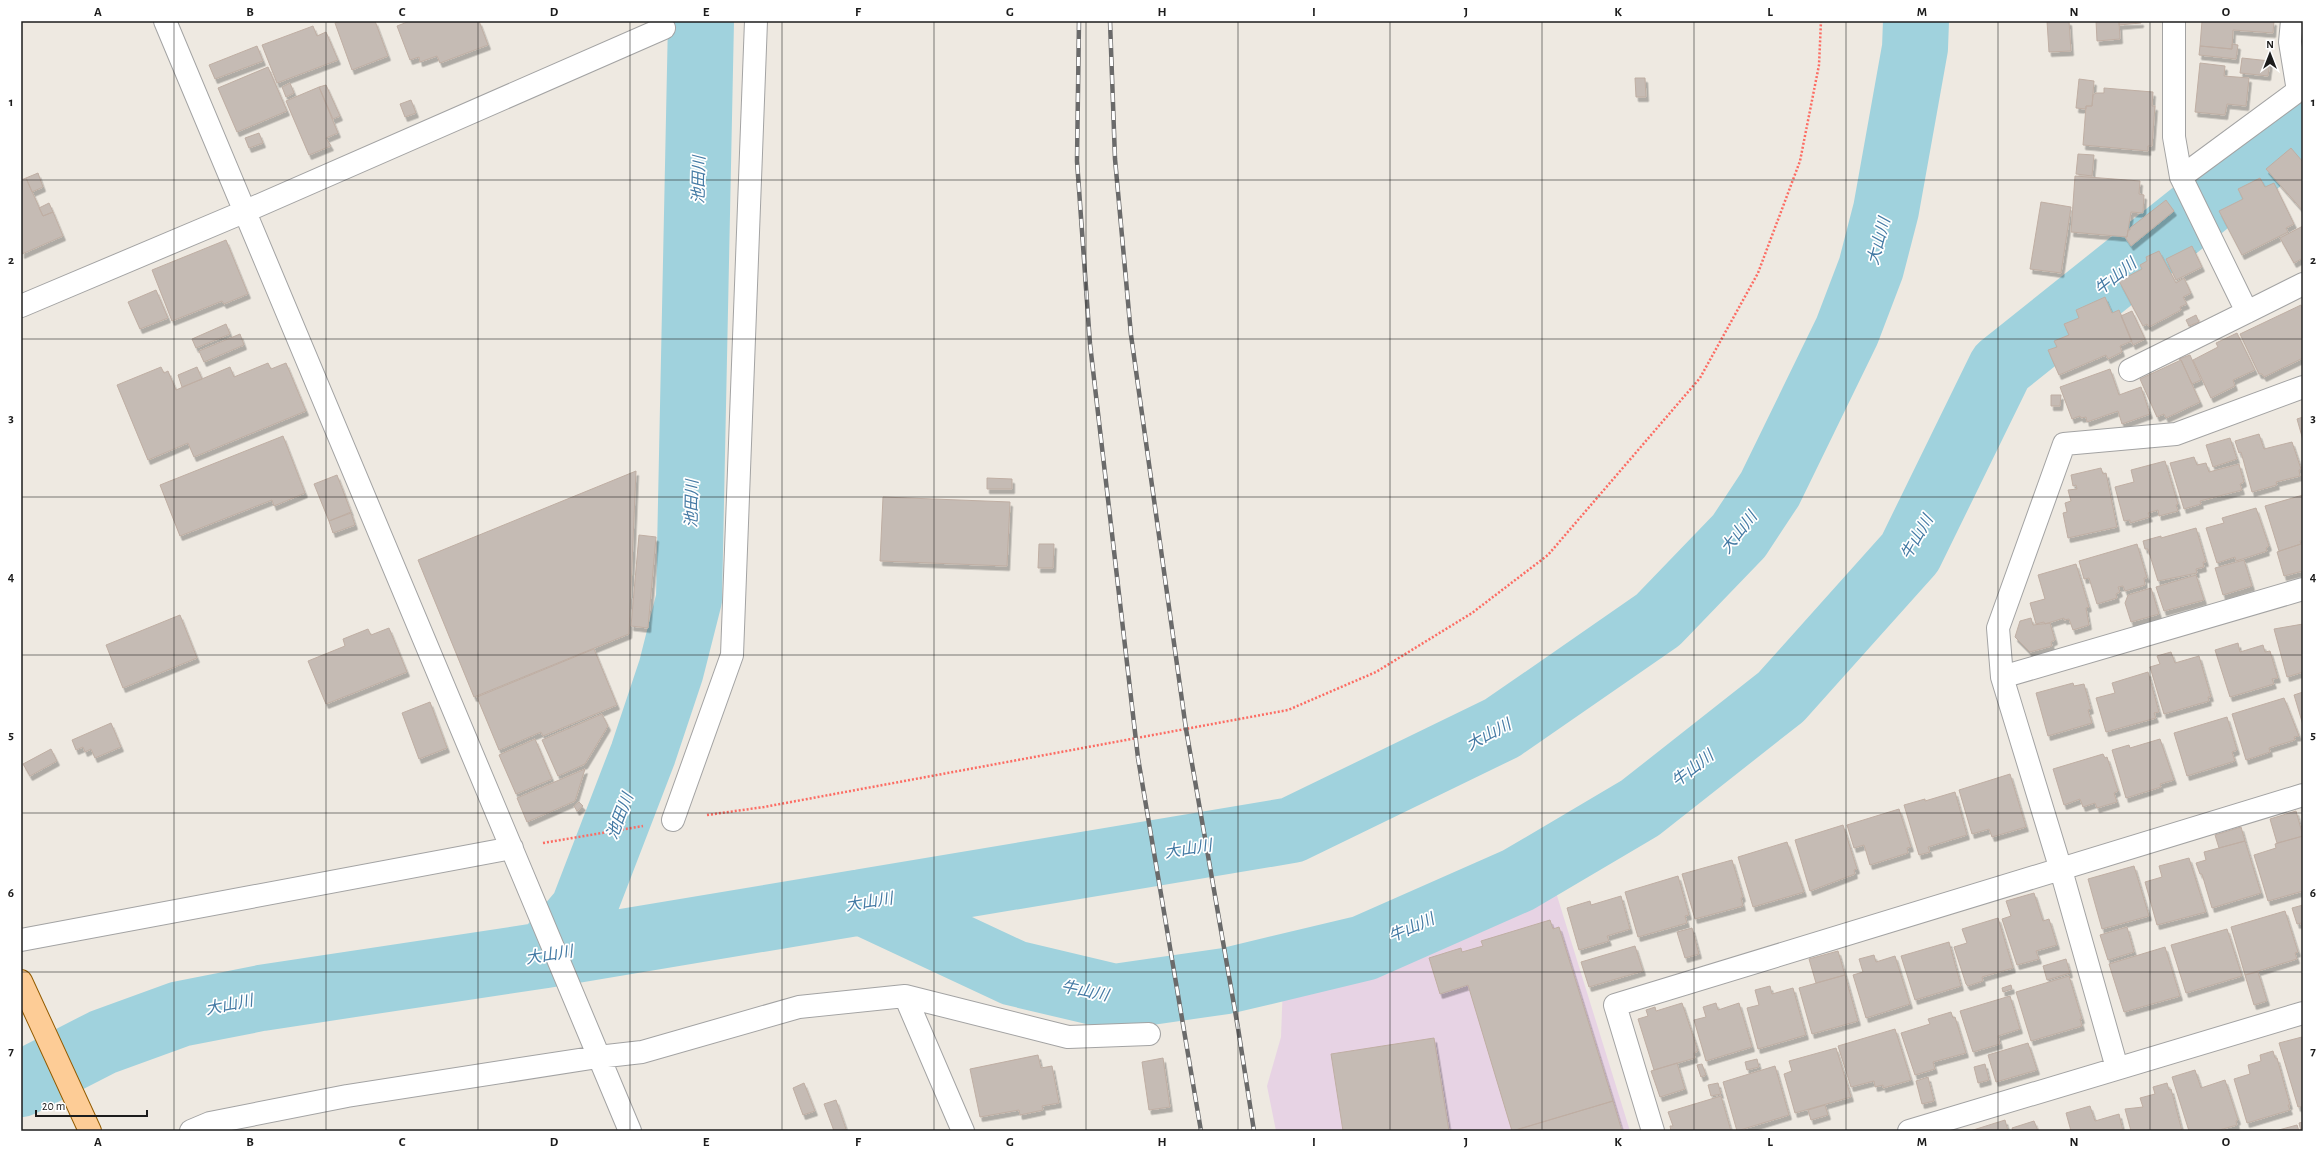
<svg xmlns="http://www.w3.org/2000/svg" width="2324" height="1152" font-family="'Alegreya Sans','Noto Sans JP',sans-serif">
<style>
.industrial{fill:#e7d3e4}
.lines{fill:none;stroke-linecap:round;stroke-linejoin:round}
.river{stroke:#a0d2dd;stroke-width:66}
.building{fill:#c5bbb4;stroke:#bfaea3;filter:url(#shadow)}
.minor-casing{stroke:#a3a3a3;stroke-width:24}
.major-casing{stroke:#935b00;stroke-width:24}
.path{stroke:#fc6c63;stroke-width:2.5;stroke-dasharray:2 2;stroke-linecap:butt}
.minor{stroke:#fff;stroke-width:22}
.major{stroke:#fdcc96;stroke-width:22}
.rail-casing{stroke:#6a6a6a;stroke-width:4.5}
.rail{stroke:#fff;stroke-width:3;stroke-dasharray:9;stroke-linecap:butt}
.grid{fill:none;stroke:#1c1c1c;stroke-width:1;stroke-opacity:0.55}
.labels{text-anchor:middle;stroke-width:3.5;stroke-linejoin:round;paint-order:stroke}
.water-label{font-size:16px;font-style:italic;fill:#447aa4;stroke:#fff}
.neatline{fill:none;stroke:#1c1c1c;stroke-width:1.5}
.grid-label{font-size:13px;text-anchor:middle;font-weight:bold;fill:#1c1c1c}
</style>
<defs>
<filter id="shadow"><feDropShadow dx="2.5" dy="4.5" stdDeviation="0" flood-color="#0004"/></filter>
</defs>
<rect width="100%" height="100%" fill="#eee9e1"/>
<path class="industrial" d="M 1554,886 L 1630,1131 L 1276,1131 L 1267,1086 L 1281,1037 L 1283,984 L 1367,966 Z"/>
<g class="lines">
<path class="river" d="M 862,902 L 1014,973 L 1115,997 L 1226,981 L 1364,948 L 1518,880 L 1640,808 L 1781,697 L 1910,553 L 2001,367 L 2303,126
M 545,955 L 583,910 L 643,754 L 671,670 L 689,599 L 701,21
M 21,1084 L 103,1042 L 180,1014 L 261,998 L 545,955 L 1292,830 L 1502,728 L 1658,620 L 1739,536 L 1770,489 L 1847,331 L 1871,268 L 1886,210 L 1915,48 L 1916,21"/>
</g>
<path class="building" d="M 341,21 L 375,21 L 388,56 L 352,70 L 335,23 Z
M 410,21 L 479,21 L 488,45 L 440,63 L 437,56 L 420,62 L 419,57 L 410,60 L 397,26 Z
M 2047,21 L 2069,21 L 2071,51 L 2049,52 Z
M 2096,21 L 2119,21 L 2120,39 L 2097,41 Z
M 2119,21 L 2141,21 L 2141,23 L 2119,25 Z
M 2202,21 L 2274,21 L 2273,33 L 2233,30 L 2232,49 L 2200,46 Z
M 313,26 L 317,36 L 326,32 L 338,60 L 277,83 L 262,45 Z
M 2232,44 L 2238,45 L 2236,59 L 2199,55 L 2200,46 L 2232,49 Z
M 257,46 L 263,61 L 215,79 L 209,65 Z
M 2242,58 L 2270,61 L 2268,76 L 2240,73 Z
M 2200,63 L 2225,66 L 2224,76 L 2249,78 L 2246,106 L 2227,104 L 2225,115 L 2195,112 Z
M 268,67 L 287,111 L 237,132 L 218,88 Z
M 1635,78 L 1645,78 L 1646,97 L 1636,97 Z
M 2079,79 L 2094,81 L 2092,106 L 2086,106 L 2086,109 L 2076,108 Z
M 290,83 L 294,93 L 286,97 L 282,87 Z
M 326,85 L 340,116 L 333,119 L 319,87 Z
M 319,87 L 338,133 L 326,138 L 331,146 L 309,155 L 286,101 Z
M 2104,88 L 2153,92 L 2152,106 L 2155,106 L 2152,146 L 2148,146 L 2148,151 L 2083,145 L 2086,106 L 2092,106 L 2093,95 L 2096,93 L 2104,93 Z
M 411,100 L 416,113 L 405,117 L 400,104 Z
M 259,133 L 263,143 L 249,148 L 245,138 Z
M 2291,148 L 2303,162 L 2303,211 L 2266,169 Z
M 2078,154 L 2094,155 L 2092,176 L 2076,174 Z
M 38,173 L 43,187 L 32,192 L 26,178 Z
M 2075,176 L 2140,181 L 2139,194 L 2144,195 L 2143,213 L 2131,212 L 2127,237 L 2071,232 Z
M 26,178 L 43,216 L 53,212 L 63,236 L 22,254 L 21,180 Z
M 2260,178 L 2265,187 L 2274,183 L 2294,224 L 2286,228 L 2288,232 L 2242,255 L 2219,211 L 2243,199 L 2238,189 Z
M 2166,200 L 2174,211 L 2131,246 L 2125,237 L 2127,237 L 2128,230 L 2130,230 L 2130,228 Z
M 2041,202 L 2071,207 L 2061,273 L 2030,269 Z
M 49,203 L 53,212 L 43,216 L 39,208 Z
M 2303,226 L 2303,258 L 2294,263 L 2280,238 Z
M 226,240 L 248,294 L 224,304 L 222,301 L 172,321 L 152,270 Z
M 2192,246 L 2202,267 L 2176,280 L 2166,259 Z
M 2159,251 L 2176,283 L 2184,278 L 2191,293 L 2183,297 L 2187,304 L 2180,307 L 2181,310 L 2149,327 L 2147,324 L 2143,326 L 2119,281 L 2142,269 L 2140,265 L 2147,261 L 2146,257 Z
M 156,290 L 168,318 L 140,329 L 128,302 Z
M 2105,297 L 2112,313 L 2119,310 L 2132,341 L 2120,346 L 2122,352 L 2108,359 L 2106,355 L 2059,375 L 2048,350 L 2057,347 L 2054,341 L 2069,335 L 2064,324 L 2079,318 L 2076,310 Z
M 2301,305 L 2303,309 L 2303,358 L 2264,377 L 2262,374 L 2259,374 L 2240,334 Z
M 2132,311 L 2145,339 L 2133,345 L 2121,316 Z
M 2196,315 L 2199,322 L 2189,326 L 2186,320 Z
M 226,324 L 230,334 L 196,348 L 192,339 Z
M 2237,333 L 2255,370 L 2233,380 L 2235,386 L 2211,398 L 2193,360 L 2218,347 L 2216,343 Z
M 240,334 L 244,345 L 204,362 L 199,351 Z
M 2190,355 L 2201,380 L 2192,384 L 2181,360 L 2179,359 Z
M 2181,360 L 2200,402 L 2166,418 L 2164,414 L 2157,417 L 2140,379 Z
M 268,363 L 271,369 L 286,363 L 306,411 L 194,457 L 188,443 L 148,460 L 117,385 L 161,367 L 164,373 L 168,371 L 176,390 L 230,367 L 234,377 Z
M 197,367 L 202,379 L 182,387 L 178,375 Z
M 2110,369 L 2119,395 L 2141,387 L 2150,414 L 2122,424 L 2118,411 L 2087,422 L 2086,417 L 2081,418 L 2080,416 L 2072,419 L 2060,387 Z
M 2051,395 L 2061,395 L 2060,406 L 2051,406 Z
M 2303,417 L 2303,440 L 2297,419 Z
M 2259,434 L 2264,449 L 2292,442 L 2301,469 L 2299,470 L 2300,476 L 2276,482 L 2277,485 L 2252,492 L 2241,452 L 2239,453 L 2235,441 Z
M 283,436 L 305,493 L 274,506 L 272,500 L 180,536 L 160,485 Z
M 2230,438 L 2237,459 L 2213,467 L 2206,445 Z
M 2194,457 L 2197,465 L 2206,463 L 2209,472 L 2239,464 L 2244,482 L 2240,484 L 2242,490 L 2200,501 L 2201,504 L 2184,509 L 2170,463 Z
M 2165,461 L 2178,504 L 2176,505 L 2178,511 L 2159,516 L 2158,510 L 2148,513 L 2150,517 L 2130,523 L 2130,520 L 2124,521 L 2115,487 L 2134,482 L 2131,470 Z
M 2101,468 L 2103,474 L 2106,473 L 2117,527 L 2068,538 L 2063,513 L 2067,512 L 2065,503 L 2071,501 L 2068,490 L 2077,489 L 2076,485 L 2073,486 L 2071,475 Z
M 636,471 L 629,634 L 474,697 L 418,560 Z
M 337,475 L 351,512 L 329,521 L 314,484 Z
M 987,478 L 1012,479 L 1012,489 L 987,489 Z
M 2303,495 L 2303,540 L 2300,541 L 2301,544 L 2279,551 L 2265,506 Z
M 883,497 L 1010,502 L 1007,566 L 880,561 Z
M 2256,508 L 2269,546 L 2266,548 L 2267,551 L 2236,561 L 2235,557 L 2217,563 L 2206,528 L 2224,523 L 2222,518 Z
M 351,513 L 355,525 L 333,533 L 329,521 Z
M 2196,528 L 2206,562 L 2203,562 L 2204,567 L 2196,569 L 2197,573 L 2158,581 L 2148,549 L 2145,549 L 2143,541 L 2161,536 L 2161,538 Z
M 639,535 L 656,537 L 648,628 L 631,626 Z
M 1039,544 L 1054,544 L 1053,568 L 1038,568 Z
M 2137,544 L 2147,578 L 2144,578 L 2145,585 L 2125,591 L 2123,586 L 2118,587 L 2120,592 L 2116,594 L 2117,598 L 2097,604 L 2089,578 L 2084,579 L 2079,561 Z
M 2301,544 L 2303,544 L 2303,571 L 2284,576 L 2277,552 Z
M 2244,560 L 2252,586 L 2223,595 L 2215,568 Z
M 2076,564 L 2089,607 L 2086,608 L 2089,625 L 2073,630 L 2069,619 L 2064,620 L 2064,618 L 2045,624 L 2044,622 L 2036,624 L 2030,603 L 2045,599 L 2038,575 Z
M 2196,575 L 2204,600 L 2164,611 L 2156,587 Z
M 2151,588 L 2159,614 L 2131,622 L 2125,603 L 2128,595 Z
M 180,615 L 197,658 L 123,688 L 106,645 Z
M 2031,618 L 2033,625 L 2050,623 L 2055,640 L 2051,642 L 2052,646 L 2030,652 L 2015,637 L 2020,621 Z
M 2303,624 L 2303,672 L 2287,677 L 2274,629 Z
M 389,628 L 407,672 L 326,704 L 308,661 L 345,646 L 343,639 L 368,629 L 371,635 Z
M 2238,643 L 2240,652 L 2263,645 L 2265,652 L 2270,651 L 2278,678 L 2272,679 L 2274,684 L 2230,697 L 2215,650 Z
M 594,649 L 617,705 L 543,736 L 541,732 L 499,750 L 477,697 Z
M 2171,652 L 2175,663 L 2199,656 L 2211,697 L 2208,697 L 2209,701 L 2164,714 L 2150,667 L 2160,664 L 2157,656 Z
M 2148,672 L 2159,712 L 2154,713 L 2156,718 L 2106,732 L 2096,698 L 2115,693 L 2112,683 Z
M 2073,683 L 2074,686 L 2084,684 L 2091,709 L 2088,710 L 2092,723 L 2048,736 L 2036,693 Z
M 2303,692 L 2303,725 L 2294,695 Z
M 2284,698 L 2299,736 L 2294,737 L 2295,740 L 2269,748 L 2270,752 L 2246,760 L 2232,714 Z
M 430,702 L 447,748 L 419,759 L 402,713 Z
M 602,714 L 608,726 L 585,764 L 558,776 L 542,740 Z
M 2227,717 L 2237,750 L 2232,752 L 2235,761 L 2187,776 L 2174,733 Z
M 111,723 L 121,747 L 95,758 L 91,749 L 85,752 L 83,747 L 76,750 L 72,740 Z
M 535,739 L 552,779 L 516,794 L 499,755 Z
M 2160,739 L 2174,780 L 2160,784 L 2161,787 L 2126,798 L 2112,750 L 2129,745 L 2130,748 Z
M 51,749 L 57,761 L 30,776 L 23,764 Z
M 2103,754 L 2105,758 L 2107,757 L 2118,791 L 2114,793 L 2117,802 L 2097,808 L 2095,803 L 2083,807 L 2080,799 L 2064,805 L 2053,769 Z
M 585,769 L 575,801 L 527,822 L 517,798 Z
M 2010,774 L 2026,827 L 1992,837 L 1989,829 L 1972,834 L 1959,790 Z
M 1955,792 L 1967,835 L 1928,847 L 1930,852 L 1919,855 L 1904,805 L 1925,799 L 1925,801 Z
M 579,802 L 583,806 L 577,811 L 574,806 Z
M 1899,809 L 1911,847 L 1907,848 L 1908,853 L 1870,865 L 1864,845 L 1854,848 L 1847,825 Z
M 2296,811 L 2303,836 L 2277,843 L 2270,819 Z
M 1843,825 L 1857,869 L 1854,870 L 1855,874 L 1810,891 L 1795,840 Z
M 2241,827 L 2245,841 L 2219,848 L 2215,835 Z
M 2303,836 L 2303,891 L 2268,901 L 2254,855 L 2276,848 L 2275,844 Z
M 2245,841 L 2261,893 L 2212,908 L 2202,874 L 2200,874 L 2196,863 L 2206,860 L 2204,852 Z
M 1787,842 L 1804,892 L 1753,907 L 1738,857 Z
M 2189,858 L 2206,912 L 2157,925 L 2145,882 L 2162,877 L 2159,866 Z
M 1732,860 L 1743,897 L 1741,898 L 1743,906 L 1695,919 L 1682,874 Z
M 2134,866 L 2149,916 L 2102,929 L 2088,879 Z
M 1678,876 L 1689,915 L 1685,916 L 1687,923 L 1638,937 L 1625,892 Z
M 2034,893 L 2043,921 L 2049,919 L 2057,945 L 2036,951 L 2039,959 L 2017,965 L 2002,919 L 2011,916 L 2006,901 Z
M 1621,896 L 1630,929 L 1607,936 L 1609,941 L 1579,950 L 1567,908 L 1590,901 L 1591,905 Z
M 2303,905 L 2303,932 L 2301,923 L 2297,924 L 2292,908 Z
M 2285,911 L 2298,952 L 2295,953 L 2297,959 L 2245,975 L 2231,927 Z
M 1998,918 L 2013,968 L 1982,977 L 1983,981 L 1968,986 L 1966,984 L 1954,947 L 1967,943 L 1962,929 Z
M 1550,920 L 1553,929 L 1559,927 L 1613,1101 L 1512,1131 L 1468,985 L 1440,994 L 1429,958 L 1461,948 L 1462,952 L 1483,946 L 1481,941 Z
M 2127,927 L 2134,952 L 2108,960 L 2100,935 Z
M 1692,928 L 1699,954 L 1685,958 L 1677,932 Z
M 2227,929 L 2242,976 L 2186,993 L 2171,945 Z
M 1949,942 L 1961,986 L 1915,1000 L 1901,956 Z
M 1635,946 L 1643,971 L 1589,987 L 1581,962 Z
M 2165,947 L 2180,996 L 2124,1012 L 2109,964 Z
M 1838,951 L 1845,975 L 1816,983 L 1809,959 Z
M 1874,955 L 1876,962 L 1895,956 L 1910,1004 L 1866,1018 L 1853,975 L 1863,972 L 1859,959 Z
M 2066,959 L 2070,973 L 2047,980 L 2043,966 Z
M 2258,972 L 2267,1001 L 2254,1005 L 2245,975 Z
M 1845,975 L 1858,1021 L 1812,1034 L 1799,988 Z
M 2069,976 L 2082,1019 L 2080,1019 L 2082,1026 L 2031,1041 L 2016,992 Z
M 2011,985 L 2012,989 L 2003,992 L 2002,988 Z
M 1770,986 L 1772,994 L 1793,988 L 1806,1035 L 1758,1049 L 1747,1008 L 1759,1005 L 1755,990 Z
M 2010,996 L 2020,1029 L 1998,1036 L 2000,1044 L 1973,1052 L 1960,1011 Z
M 1682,1003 L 1698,1051 L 1694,1053 L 1695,1058 L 1654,1070 L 1638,1019 L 1648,1016 L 1646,1010 L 1655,1007 L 1656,1011 Z
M 1716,1003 L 1718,1010 L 1739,1003 L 1752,1047 L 1706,1061 L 1694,1020 L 1706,1017 L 1703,1007 Z
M 1951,1012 L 1953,1018 L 1955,1017 L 1966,1053 L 1933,1062 L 1935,1069 L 1915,1075 L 1901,1033 L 1930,1024 L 1928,1019 Z
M 1895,1029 L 1911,1080 L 1883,1088 L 1883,1085 L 1875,1087 L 1874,1081 L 1851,1087 L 1838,1046 Z
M 2302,1037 L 2303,1106 L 2298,1107 L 2279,1043 Z
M 1434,1038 L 1449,1131 L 1343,1131 L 1331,1054 Z
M 2028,1043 L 2037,1070 L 1996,1082 L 1988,1055 Z
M 1836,1048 L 1851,1097 L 1795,1113 L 1784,1074 L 1792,1071 L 1789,1061 Z
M 2273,1051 L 2275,1058 L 2277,1058 L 2290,1105 L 2288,1105 L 2290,1110 L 2247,1123 L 2234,1079 L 2250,1074 L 2248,1065 L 2261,1061 L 2260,1055 Z
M 1038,1055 L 1041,1068 L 1052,1066 L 1059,1103 L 1042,1106 L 1043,1110 L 1020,1115 L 1019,1110 L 980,1117 L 970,1069 Z
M 1163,1058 L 1170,1107 L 1149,1110 L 1142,1062 Z
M 1757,1059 L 1759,1067 L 1747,1070 L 1745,1062 Z
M 1677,1063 L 1685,1089 L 1660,1097 L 1651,1071 Z
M 1702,1064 L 1706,1075 L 1701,1077 L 1697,1065 Z
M 1985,1064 L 1989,1080 L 1978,1083 L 1974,1067 Z
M 1775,1066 L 1789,1115 L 1737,1131 L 1723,1082 Z
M 2195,1070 L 2201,1088 L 2225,1080 L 2238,1120 L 2236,1121 L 2237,1125 L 2216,1131 L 2189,1131 L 2172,1077 Z
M 1928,1077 L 1934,1101 L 1922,1104 L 1916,1081 Z
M 804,1083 L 815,1111 L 803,1115 L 793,1088 Z
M 1718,1083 L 1721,1094 L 1711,1096 L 1708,1085 Z
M 2167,1083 L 2169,1090 L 2171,1089 L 2182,1131 L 2131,1131 L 2125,1109 L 2143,1107 L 2140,1098 L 2155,1094 L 2153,1087 Z
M 1721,1096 L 1731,1131 L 1671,1131 L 1670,1126 L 1673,1126 L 1668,1112 Z
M 836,1100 L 846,1129 L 841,1131 L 834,1131 L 824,1104 Z
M 1613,1101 L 1622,1131 L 1513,1131 Z
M 1825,1105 L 1828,1115 L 1811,1120 L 1808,1110 Z
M 2090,1106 L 2095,1121 L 2119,1114 L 2123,1131 L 2071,1131 L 2066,1113 Z
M 2005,1120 L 2008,1131 L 1970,1131 Z
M 2034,1121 L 2038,1131 L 2013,1131 L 2012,1128 Z
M 2303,1122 L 2303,1131 L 2301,1131 L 2299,1123 Z
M 2297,1125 L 2299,1131 L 2275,1131 Z"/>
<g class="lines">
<defs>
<path id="minor" d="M 165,21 L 630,1131
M 2174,21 L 2174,137 L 2181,177 L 2247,312 L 2303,284
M 2292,21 L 2290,42 L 2298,91
M 2181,177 L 2303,87
M 21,306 L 246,211 L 664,28
M 2130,370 L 2247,312
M 2002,677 L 2303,589
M 673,820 L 732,655 L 756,21
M 21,940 L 512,848
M 905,996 L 963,1131
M 2117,1068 L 2061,870 L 2002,677 L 1998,628 L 2064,444 L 2176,434 L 2303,387
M 191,1131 L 210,1123 L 347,1096 L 598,1057 L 642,1052 L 799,1007 L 905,996 L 1068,1037 L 1149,1034
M 1653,1131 L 1615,1005 L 2303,795
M 1909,1131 L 2303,1013"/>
<path id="major" d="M 21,981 L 90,1131"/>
</defs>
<use href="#minor" class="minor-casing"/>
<use href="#major" class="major-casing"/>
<path class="path" d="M 707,815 L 764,807 L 1288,710 L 1376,672 L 1472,613 L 1548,555 L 1700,378 L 1758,273 L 1800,161 L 1819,65 L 1821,21
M 543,843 L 643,826"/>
<use href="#minor" class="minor"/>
<use href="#major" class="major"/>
<defs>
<path id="rail" d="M 1079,21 L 1077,161 L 1090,344 L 1138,758 L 1201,1131
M 1110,21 L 1115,159 L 1131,335 L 1186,729 L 1238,1028 L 1254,1131"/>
</defs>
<use href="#rail" class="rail-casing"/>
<use href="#rail" class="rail"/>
</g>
<path class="grid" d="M 174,21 L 174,1131M 326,21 L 326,1131M 478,21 L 478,1131M 630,21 L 630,1131M 782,21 L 782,1131M 934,21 L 934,1131M 1086,21 L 1086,1131M 1238,21 L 1238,1131M 1390,21 L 1390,1131M 1542,21 L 1542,1131M 1694,21 L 1694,1131M 1846,21 L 1846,1131M 1998,21 L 1998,1131M 2150,21 L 2150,1131M 21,180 L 2303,180M 21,339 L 2303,339M 21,497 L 2303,497M 21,655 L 2303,655M 21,813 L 2303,813M 21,972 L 2303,972"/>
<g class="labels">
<g class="water-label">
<text transform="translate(698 180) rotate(-89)" y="6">池田川</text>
<text transform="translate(1878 241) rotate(-75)" y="6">大山川</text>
<text transform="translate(2115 276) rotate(-39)" y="6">牛山川</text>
<text transform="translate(691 504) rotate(-89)" y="6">池田川</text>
<text transform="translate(1738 532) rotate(-52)" y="6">大山川</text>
<text transform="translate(1916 537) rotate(-60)" y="6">牛山川</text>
<text transform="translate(1488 734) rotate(-28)" y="6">大山川</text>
<text transform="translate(1692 768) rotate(-38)" y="6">牛山川</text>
<text transform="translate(619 816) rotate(-69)" y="6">池田川</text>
<text transform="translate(1188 848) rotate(-9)" y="6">大山川</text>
<text transform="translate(869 901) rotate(-9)" y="6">大山川</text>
<text transform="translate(1411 927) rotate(-24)" y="6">牛山川</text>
<text transform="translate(549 954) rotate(-9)" y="6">大山川</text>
<text transform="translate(1085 990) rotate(12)" y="6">牛山川</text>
<text transform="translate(229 1004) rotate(-11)" y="6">大山川</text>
</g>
</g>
<rect width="2324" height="1152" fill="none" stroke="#ffffff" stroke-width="44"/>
<g transform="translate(2270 54)" stroke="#ffffff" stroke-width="3" paint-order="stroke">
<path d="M0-3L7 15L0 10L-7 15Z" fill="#1c1c1c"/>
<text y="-6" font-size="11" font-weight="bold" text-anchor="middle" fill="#1c1c1c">N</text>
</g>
<path d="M36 1110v6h111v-6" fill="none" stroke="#1c1c1c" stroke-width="2"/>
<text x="42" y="1110" font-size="12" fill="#1c1c1c" stroke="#ffffff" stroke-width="3" paint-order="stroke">20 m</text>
<rect x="22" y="22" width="2280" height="1108" class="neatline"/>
<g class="grid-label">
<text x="98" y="16">A</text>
<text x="250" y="16">B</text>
<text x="402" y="16">C</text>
<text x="554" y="16">D</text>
<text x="706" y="16">E</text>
<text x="858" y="16">F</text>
<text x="1010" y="16">G</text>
<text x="1162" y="16">H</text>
<text x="1314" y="16">I</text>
<text x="1466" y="16">J</text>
<text x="1618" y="16">K</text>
<text x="1770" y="16">L</text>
<text x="1922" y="16">M</text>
<text x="2074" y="16">N</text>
<text x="2226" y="16">O</text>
<text x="11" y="106">1</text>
<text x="2313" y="106">1</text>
<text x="11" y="264">2</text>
<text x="2313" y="264">2</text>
<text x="11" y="422">3</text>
<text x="2313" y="422">3</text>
<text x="11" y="581">4</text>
<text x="2313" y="581">4</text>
<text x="11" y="739">5</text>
<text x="2313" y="739">5</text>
<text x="11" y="897">6</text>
<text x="2313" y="897">6</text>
<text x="11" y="1055">7</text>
<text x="2313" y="1055">7</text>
<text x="98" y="1146">A</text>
<text x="250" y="1146">B</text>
<text x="402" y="1146">C</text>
<text x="554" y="1146">D</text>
<text x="706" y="1146">E</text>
<text x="858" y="1146">F</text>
<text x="1010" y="1146">G</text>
<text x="1162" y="1146">H</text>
<text x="1314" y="1146">I</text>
<text x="1466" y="1146">J</text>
<text x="1618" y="1146">K</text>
<text x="1770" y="1146">L</text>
<text x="1922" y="1146">M</text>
<text x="2074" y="1146">N</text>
<text x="2226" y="1146">O</text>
</g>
</svg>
